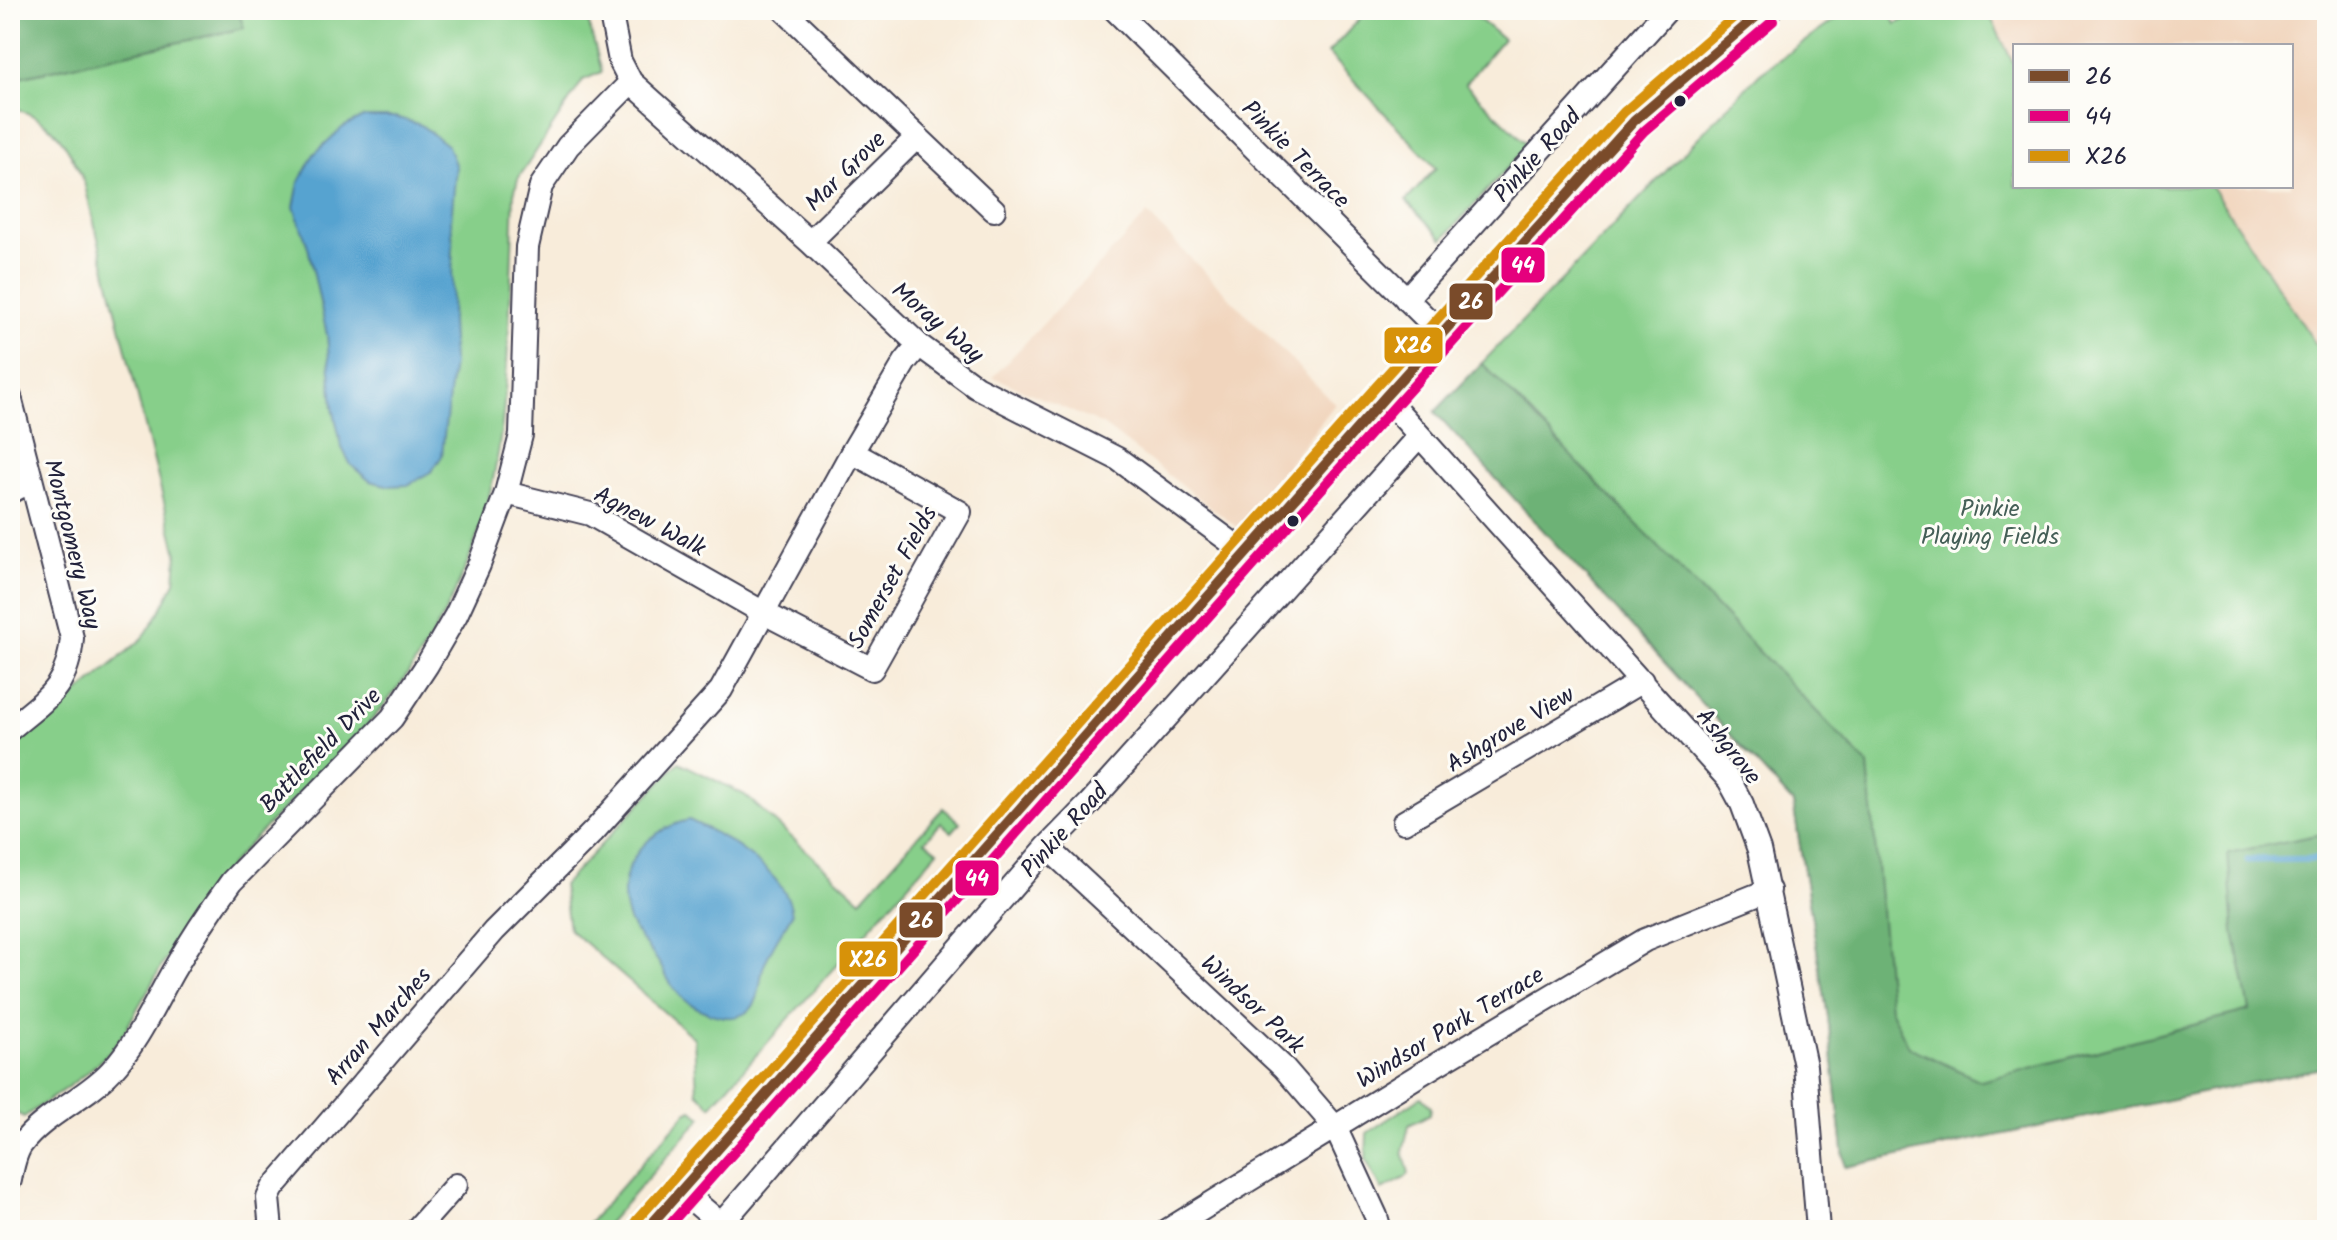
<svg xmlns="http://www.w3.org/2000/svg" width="2337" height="1240" font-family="Kalam,sans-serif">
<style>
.built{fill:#f1d5bd}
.green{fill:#87cf8a;stroke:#547862;stroke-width:2}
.forest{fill:#6db276;stroke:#486a58;stroke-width:2}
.water{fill:#57a3d0;stroke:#3c6286;stroke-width:2}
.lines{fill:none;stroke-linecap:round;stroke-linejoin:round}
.stream{stroke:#57a3d0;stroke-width:7}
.street-casing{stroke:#424053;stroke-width:26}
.secondary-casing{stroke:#424053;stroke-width:36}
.street{stroke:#fff;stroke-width:22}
.secondary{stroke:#fff;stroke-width:32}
.bus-1-casing{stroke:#fdfcf7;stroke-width:16}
.bus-2-casing{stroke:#fdfcf7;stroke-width:16}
.bus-3-casing{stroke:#fdfcf7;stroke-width:16}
.bus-1{stroke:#7a4b2a;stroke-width:10}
.bus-2{stroke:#e5007d;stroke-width:10}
.bus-3{stroke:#d79209;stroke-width:10}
.bus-dot{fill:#22223b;stroke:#fdfcf7;stroke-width:3}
.labels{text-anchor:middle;stroke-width:6;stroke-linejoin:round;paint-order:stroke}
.street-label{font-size:24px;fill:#22223b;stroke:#fdfcf7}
.park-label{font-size:24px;fill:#455f57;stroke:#fdfcf7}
.line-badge{stroke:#fdfcf7;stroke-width:3}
.badge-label{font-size:22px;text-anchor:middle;font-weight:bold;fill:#fff}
</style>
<rect width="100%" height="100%" fill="#fdfcf7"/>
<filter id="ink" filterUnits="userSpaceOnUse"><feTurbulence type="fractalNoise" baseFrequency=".0125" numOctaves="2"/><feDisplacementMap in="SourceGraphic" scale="16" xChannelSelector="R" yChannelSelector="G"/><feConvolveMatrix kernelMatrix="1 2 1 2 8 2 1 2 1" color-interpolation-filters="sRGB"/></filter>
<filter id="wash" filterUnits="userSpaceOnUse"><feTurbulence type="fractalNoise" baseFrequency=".006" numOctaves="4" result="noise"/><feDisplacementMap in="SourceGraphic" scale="32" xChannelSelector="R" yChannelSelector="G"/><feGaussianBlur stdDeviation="1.8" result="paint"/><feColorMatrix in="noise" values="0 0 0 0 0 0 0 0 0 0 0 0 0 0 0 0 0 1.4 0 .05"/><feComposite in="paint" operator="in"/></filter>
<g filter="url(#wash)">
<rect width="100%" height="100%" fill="#f8ecda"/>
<path class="built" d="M 1987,10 L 2327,10 L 2327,361 L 2211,186 L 2291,186 L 2291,46 L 2015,46 L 2015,67 Z
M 1147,214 L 1335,404 L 1239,529 L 1103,425 L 993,377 Z"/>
<path class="green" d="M 238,10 L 585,10 L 602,72 L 583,80 L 518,179 L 514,194 C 511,270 510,348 502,424 C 491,530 445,634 376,715 C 326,773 265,821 217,881 C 187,919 164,963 140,1004 C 131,1019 123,1038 111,1050 C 86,1077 54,1096 24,1117 L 10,1110 L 10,751 L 143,638 L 160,611 L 175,582 L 177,554 L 84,182 C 69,146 52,116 10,108 L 10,79 L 243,28 Z
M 1368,10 L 1468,10 L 1503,39 L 1465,84 L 1528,145 L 1443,239 L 1406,201 L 1436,168 L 1328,53 Z
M 1849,10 L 1886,10 L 1896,24 L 1926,10 L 1987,10 L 2015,67 L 2015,186 L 2211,186 L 2327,361 L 2327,1067 L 1845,1167 L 1828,1017 L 1793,803 L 1435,412 L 1760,73 Z
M 679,762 L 745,795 L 861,900 L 943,808 L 960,823 L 952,832 L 941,823 L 925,841 L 938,851 L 711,1106 L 697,1092 L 694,1038 L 569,929 L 563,885 Z
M 1421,1097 L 1431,1107 L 1430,1114 L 1409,1125 L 1403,1152 L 1409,1173 L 1405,1178 L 1382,1190 L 1366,1160 L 1367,1133 Z
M 692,1110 L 702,1117 L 602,1230 L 583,1230 L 686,1113 Z"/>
<path class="forest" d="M 10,10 L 238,10 L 244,28 L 10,79 Z
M 1482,363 L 1868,765 L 1890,1009 L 1909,1047 L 1981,1081 L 2250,1010 L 2234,932 L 2228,853 L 2327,833 L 2327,1067 L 1845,1167 L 1828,1017 L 1793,803 L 1435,412 Z"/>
<path class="water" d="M 363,117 L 395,117 L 421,125 L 448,146 L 456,167 L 451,221 L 453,244 L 451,321 L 453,363 L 444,436 L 442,456 L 432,471 L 408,485 L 390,486 L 370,481 L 351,465 L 342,448 L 333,408 L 327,335 L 308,247 L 294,207 L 299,182 L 314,154 L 343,127 Z
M 689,820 C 723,835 788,873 792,914 C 782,932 770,948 763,968 C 759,982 761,1003 747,1012 C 727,1026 689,1008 676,991 C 668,982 664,970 657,960 C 648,947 635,935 629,920 C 611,873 643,830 689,820 Z"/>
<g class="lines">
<path class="stream" d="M 2248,860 L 2327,859"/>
</g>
</g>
<g filter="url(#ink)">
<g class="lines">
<defs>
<path id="street" d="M 610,10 L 620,61 L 631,82 L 810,242 L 919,345 L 976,387 L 1118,459 L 1247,554
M 784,10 L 994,210
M 1115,10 L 1442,334
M 810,242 L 917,137
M 1406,299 L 1667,10
M 10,397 L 72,638 C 68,688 46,699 10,729
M 1385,397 L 1729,780 L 1742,804 L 1759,850 L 1805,1066 L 1818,1230
M 10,492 L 31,481
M 506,493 L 590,514 L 764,613 L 872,669 L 960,512 L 852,452
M 1404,822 L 1642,681
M 1047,847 L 1284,1068 L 1335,1127 L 1376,1216 L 1380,1230
M 10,1180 C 12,1169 15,1154 21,1145 C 44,1114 85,1099 111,1071 C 137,1043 153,1007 172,973 C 190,941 210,911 232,881 L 392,718 L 427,665 L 456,615 L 479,565 L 506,493 L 521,435 L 527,247 L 541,186 L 568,146 L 631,82
M 681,1190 L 721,1224
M 271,1230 L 268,1198 L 273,1188 L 494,931 L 594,831 L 721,690 L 852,452 L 905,362 L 919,345
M 416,1230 L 456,1185
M 716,1230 L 1047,847 L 1089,804 L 1419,436
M 1168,1230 L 1424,1072 L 1645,940 L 1769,890"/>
<path id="secondary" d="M 646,1230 L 1385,397 L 1634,121 L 1764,10"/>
</defs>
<use href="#street" class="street-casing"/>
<use href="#secondary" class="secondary-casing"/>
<use href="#street" class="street"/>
<use href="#secondary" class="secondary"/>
<defs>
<path id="bus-1" d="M 646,1230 L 1385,397 L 1634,121 L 1764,10"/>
<path id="bus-2" d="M 665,1230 L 1395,406 L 1644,131 L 1773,21"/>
<path id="bus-3" d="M 636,1221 L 1375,388 L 1624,112 L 1742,10"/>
</defs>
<use href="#bus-1" class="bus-1-casing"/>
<use href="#bus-2" class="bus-2-casing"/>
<use href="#bus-3" class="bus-3-casing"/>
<use href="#bus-1" class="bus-1"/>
<use href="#bus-2" class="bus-2"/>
<use href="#bus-3" class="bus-3"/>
</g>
</g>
<g class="bus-dot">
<circle cx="1680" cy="101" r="7"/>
<circle cx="1293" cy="521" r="7"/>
</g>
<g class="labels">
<g class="street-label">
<text transform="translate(1296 154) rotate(45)" y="8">Pinkie Terrace</text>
<text transform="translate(1537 155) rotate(-48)" y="8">Pinkie Road</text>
<text transform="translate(845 171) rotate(-45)" y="8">Mar Grove</text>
<text transform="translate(938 322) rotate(40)" y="8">Moray Way</text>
<text transform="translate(650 521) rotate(28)" y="8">Agnew Walk</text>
<text transform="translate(73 544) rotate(76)" y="8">Montgomery Way</text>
<text transform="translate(892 577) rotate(-61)" y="8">Somerset Fields</text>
<text transform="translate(1510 729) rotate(-31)" y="8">Ashgrove View</text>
<text transform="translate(1729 746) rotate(52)" y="8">Ashgrove</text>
<text transform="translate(320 750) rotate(-46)" y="8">Battlefield Drive</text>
<text transform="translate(1064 830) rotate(-48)" y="8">Pinkie Road</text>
<text transform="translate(1253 1004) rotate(43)" y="8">Windsor Park</text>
<text transform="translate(378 1026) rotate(-49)" y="8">Arran Marches</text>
<text transform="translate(1450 1027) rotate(-31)" y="8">Windsor Park Terrace</text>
</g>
<g class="park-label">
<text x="1990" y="516">Pinkie<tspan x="1990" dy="28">Playing Fields</tspan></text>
</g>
</g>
<g class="line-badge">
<rect x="1500" y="246" width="46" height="38" rx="8" fill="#e5007d"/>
<rect x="1448" y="282" width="46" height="39" rx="8" fill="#7a4b2a"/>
<rect x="1383" y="326" width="61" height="39" rx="8" fill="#d79209"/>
<rect x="954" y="859" width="46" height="38" rx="8" fill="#e5007d"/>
<rect x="898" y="901" width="46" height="38" rx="8" fill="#7a4b2a"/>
<rect x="838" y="940" width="61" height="38" rx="8" fill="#d79209"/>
</g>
<g class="badge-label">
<text x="1523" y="273">44</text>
<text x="1471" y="309">26</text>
<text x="1413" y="353">X26</text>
<text x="977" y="886">44</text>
<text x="921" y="928">26</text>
<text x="868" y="967">X26</text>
</g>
<rect width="2337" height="1240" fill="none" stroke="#fdfcf7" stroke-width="40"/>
<rect x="2013" y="44" width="280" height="144" fill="#fdfcf7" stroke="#a5a5ac" stroke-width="2"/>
<rect x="2029" y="70" width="40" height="12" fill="#7a4b2a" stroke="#a5a5ac" stroke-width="2"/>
<text x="2085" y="84" font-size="24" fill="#22223b">26</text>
<rect x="2029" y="110" width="40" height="12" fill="#e5007d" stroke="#a5a5ac" stroke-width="2"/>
<text x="2085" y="124" font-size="24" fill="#22223b">44</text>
<rect x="2029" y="150" width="40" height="12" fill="#d79209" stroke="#a5a5ac" stroke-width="2"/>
<text x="2085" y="164" font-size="24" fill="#22223b">X26</text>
</svg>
